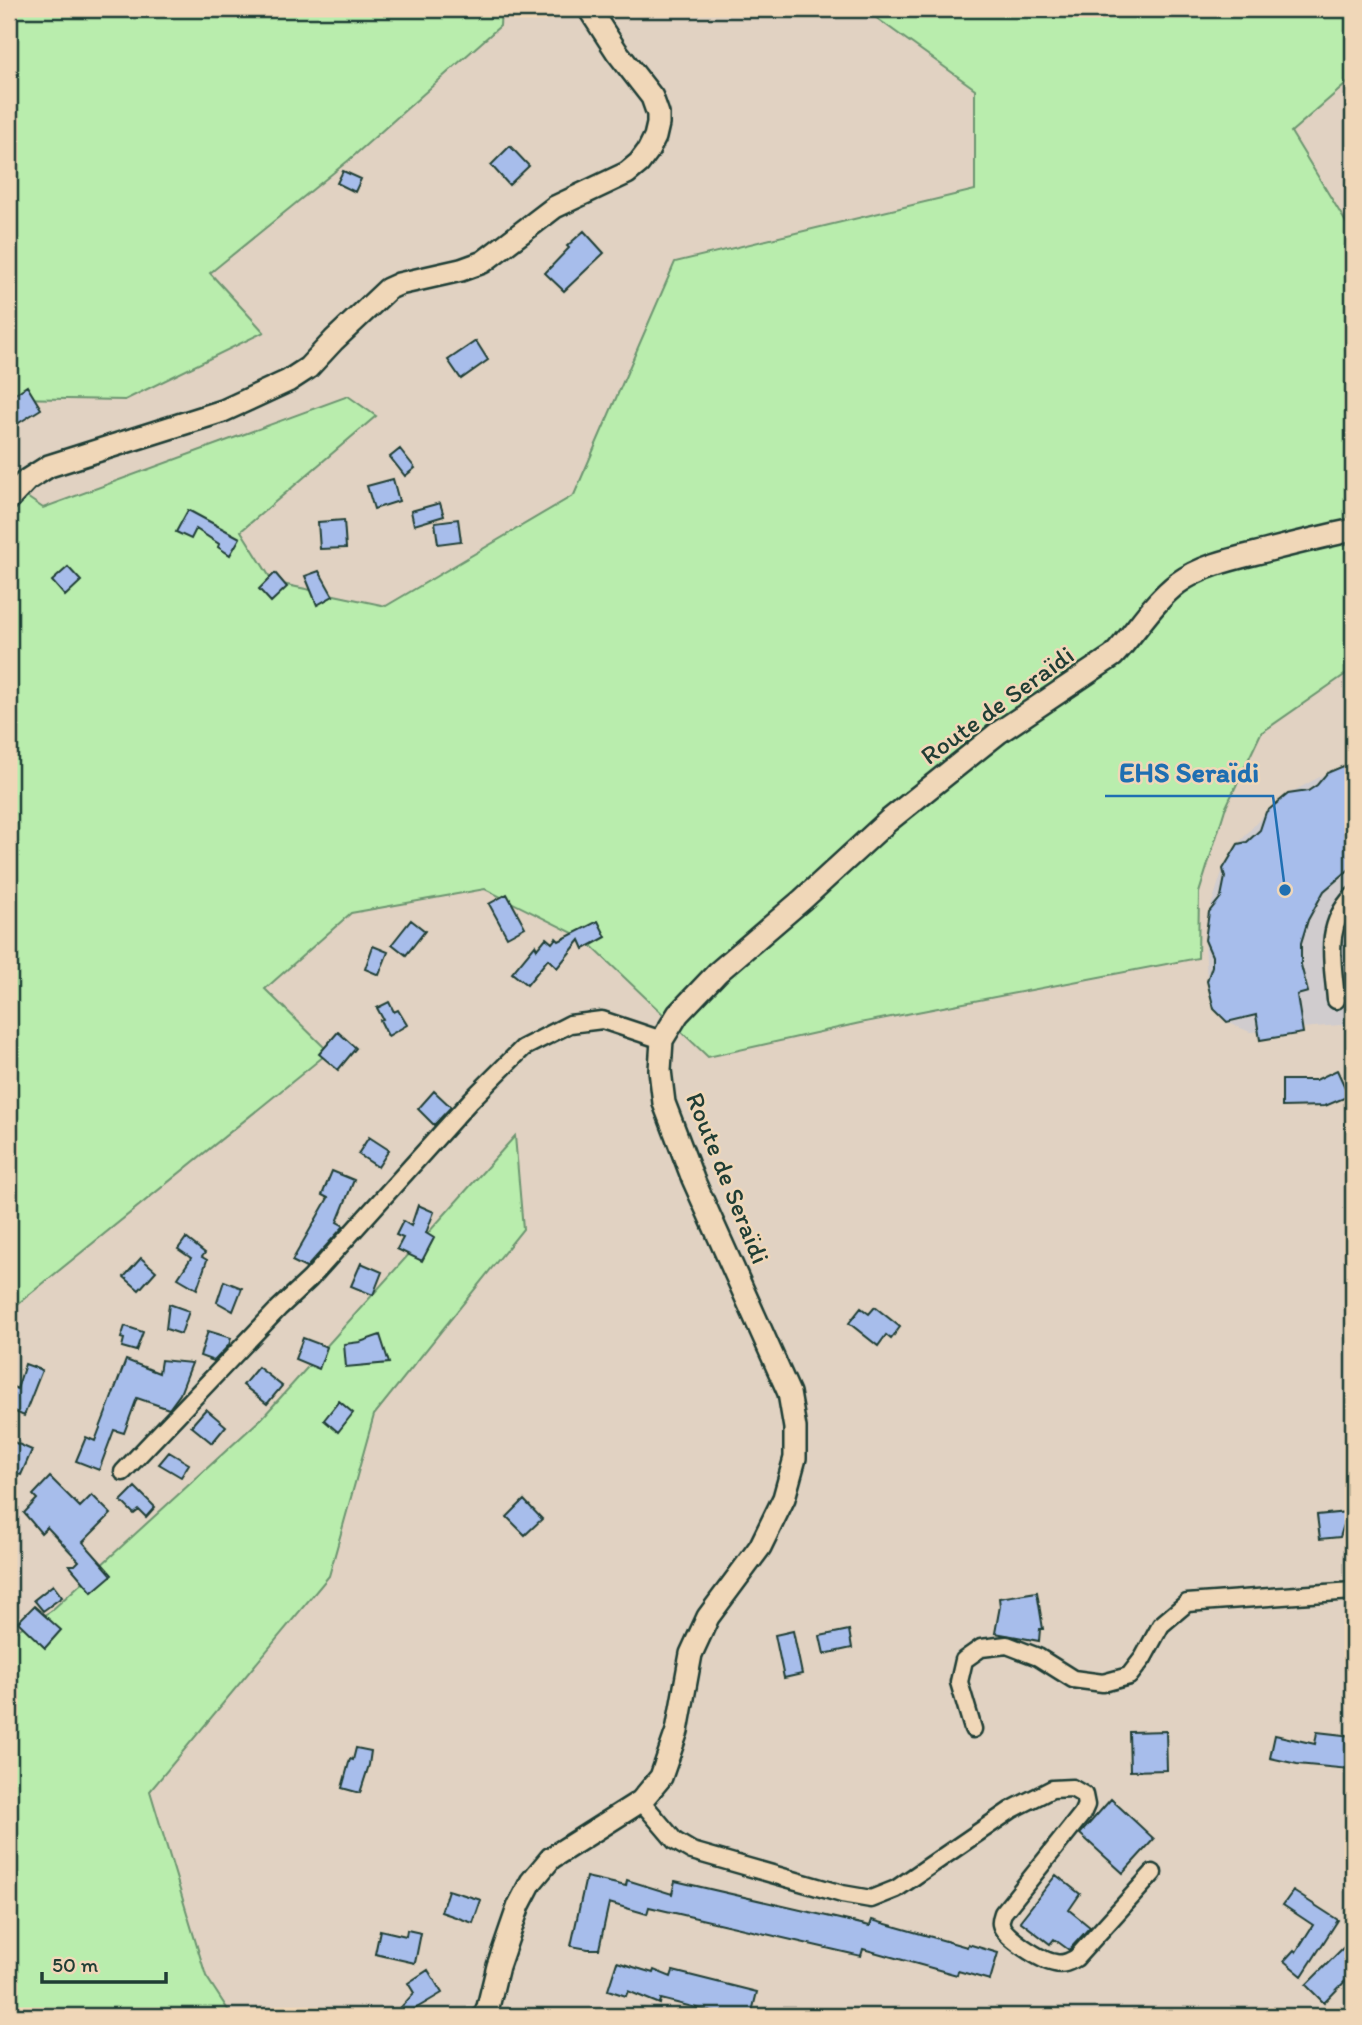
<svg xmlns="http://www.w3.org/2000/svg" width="1362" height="2025" font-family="Itim,sans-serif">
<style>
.built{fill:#d0ccce}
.green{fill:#b9edad;stroke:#6c9570;stroke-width:2}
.building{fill:#a7bdeb;stroke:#1f3d34;stroke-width:2}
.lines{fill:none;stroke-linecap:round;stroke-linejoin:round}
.minor-casing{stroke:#1f3d34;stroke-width:21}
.major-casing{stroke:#1f3d34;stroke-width:26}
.minor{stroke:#f0d7b8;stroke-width:16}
.major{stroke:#f0d7b8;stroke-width:21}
.labels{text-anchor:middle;stroke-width:5;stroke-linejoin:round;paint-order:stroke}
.street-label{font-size:26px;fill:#1f3d34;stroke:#f0d7b8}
.leader{fill:none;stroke:#1f6fb2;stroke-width:2.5}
.callout-dot{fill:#1f6fb2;stroke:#f0d7b8;stroke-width:2.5}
.callout-label{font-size:28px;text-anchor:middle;font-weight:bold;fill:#1f6fb2;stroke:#f0d7b8;stroke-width:5;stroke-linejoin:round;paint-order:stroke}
</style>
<rect width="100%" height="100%" fill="#e1d2c2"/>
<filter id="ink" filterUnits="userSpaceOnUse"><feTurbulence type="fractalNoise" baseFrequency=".0143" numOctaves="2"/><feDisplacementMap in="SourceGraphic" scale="14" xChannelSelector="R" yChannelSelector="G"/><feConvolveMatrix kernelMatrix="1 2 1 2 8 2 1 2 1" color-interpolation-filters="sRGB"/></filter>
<g filter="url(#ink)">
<path class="built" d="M 1353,762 L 1353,1024 L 1250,1032 L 1227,1022 L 1214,1009 L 1207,981 L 1205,940 L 1209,912 L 1223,869 L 1238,844 L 1266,812 L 1288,794 L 1327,773 Z"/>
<path class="green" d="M 9,9 L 501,9 L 500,26 L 349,160 L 210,273 L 264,332 L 125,400 L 9,398 Z
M 864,9 L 1353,9 L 1353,78 L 1291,132 L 1353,234 L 1353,669 L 1261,733 L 1225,809 L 1199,893 L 1198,958 L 860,1023 L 708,1057 L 583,938 L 485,889 L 351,913 L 265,989 L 329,1052 L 9,1311 L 9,485 L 43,508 L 348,396 L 376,416 L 241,531 L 273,582 L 386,606 L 574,495 L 675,262 L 975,190 L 975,89 Z
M 515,1136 L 523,1229 L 374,1415 L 329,1576 L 150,1791 L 206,1976 L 232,2016 L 9,2016 L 9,1635 L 51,1611 L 263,1417 Z"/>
<path class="building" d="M 510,146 L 529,166 L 509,185 L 491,165 Z
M 343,171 L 361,179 L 355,192 L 337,183 Z
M 584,231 L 604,253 L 564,291 L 545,273 L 569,248 L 567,246 Z
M 476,341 L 488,360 L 461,379 L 448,360 Z
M 27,386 L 41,409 L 9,429 L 9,398 Z
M 400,449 L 415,468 L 405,476 L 390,457 Z
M 393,479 L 399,501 L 374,509 L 367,486 Z
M 440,503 L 444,516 L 414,525 L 411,511 Z
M 188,510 L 240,538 L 230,555 L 218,547 L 219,544 L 196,529 L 191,539 L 176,532 Z
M 458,519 L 461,541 L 438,544 L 435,522 Z
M 344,520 L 346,548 L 320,549 L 318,522 Z
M 68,567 L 81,581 L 65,596 L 52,581 Z
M 319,571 L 333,596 L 317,605 L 305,576 Z
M 275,573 L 287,587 L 271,602 L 259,589 Z
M 1353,762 L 1353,866 L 1324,891 L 1308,920 L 1301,943 L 1301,965 L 1308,992 L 1297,995 L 1303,1033 L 1260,1040 L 1256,1015 L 1227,1022 L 1214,1009 L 1207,981 L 1212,966 L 1212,956 L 1205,940 L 1209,912 L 1221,897 L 1225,877 L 1223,869 L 1238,844 L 1247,842 L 1260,830 L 1266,812 L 1288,794 L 1308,791 L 1317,785 L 1327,773 Z
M 507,894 L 525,927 L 507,937 L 489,904 Z
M 411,920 L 425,931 L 406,955 L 392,944 Z
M 598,921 L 606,937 L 584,949 L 580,940 L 557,968 L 548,959 L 527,985 L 512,973 L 535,945 L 537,949 L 546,938 L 552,943 L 556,938 L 559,941 Z
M 373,946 L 388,952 L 379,975 L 365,969 Z
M 389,1002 L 394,1012 L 398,1010 L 407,1025 L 388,1036 L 380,1020 L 383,1019 L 377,1008 Z
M 338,1032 L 356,1048 L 338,1070 L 319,1054 Z
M 1337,1070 L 1349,1096 L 1325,1106 L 1282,1107 L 1282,1080 L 1316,1080 Z
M 434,1091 L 451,1107 L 434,1125 L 418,1109 Z
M 369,1137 L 389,1150 L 378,1167 L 358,1154 Z
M 332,1171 L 354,1180 L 337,1222 L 344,1226 L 306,1268 L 292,1261 L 328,1198 L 322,1195 Z
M 418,1205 L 434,1212 L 426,1233 L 434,1238 L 422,1261 L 397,1249 L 403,1238 L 396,1235 L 403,1221 L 411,1226 Z
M 186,1238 L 205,1253 L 202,1257 L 207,1260 L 197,1289 L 178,1278 L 191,1258 L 178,1249 Z
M 141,1258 L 156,1271 L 139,1290 L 124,1277 Z
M 361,1263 L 382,1272 L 373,1295 L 351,1286 Z
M 224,1281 L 242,1288 L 233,1311 L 217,1302 Z
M 169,1304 L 189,1311 L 181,1334 L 166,1329 Z
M 875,1307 L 900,1327 L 891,1339 L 886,1335 L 878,1346 L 849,1323 L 861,1308 L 869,1314 Z
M 125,1326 L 143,1332 L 136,1351 L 122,1347 L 124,1339 L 121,1338 Z
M 208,1331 L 231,1338 L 229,1345 L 214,1361 L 200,1356 Z
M 380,1335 L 389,1363 L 346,1367 L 344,1344 L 360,1342 Z
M 303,1338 L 327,1347 L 319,1369 L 295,1359 Z
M 126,1360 L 159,1373 L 161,1360 L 192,1363 L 180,1394 L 169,1409 L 137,1398 L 124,1433 L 114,1430 L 99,1470 L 76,1461 L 86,1437 L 95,1441 Z
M 25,1364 L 42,1370 L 24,1416 L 9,1409 L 9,1397 L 13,1387 L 17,1389 Z
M 258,1367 L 282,1386 L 267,1404 L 243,1385 Z
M 339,1401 L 353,1413 L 338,1432 L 324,1420 Z
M 206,1409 L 226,1426 L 212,1443 L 191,1426 Z
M 9,1440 L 32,1450 L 21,1475 L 9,1470 Z
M 169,1452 L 189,1464 L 181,1477 L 159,1464 Z
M 50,1477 L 80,1507 L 92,1495 L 111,1514 L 83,1542 L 112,1575 L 92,1592 L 69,1565 L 75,1565 L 79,1561 L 47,1527 L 41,1533 L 24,1513 L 37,1499 L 33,1495 Z
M 135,1487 L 155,1507 L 146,1517 L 139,1510 L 134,1514 L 121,1501 Z
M 524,1500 L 542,1519 L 525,1535 L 507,1517 Z
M 1348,1512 L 1340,1537 L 1320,1539 L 1317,1515 Z
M 53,1585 L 62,1597 L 43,1611 L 34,1600 Z
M 1037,1592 L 1043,1629 L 1040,1629 L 1039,1641 L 995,1633 L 1000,1606 L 999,1598 Z
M 34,1606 L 61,1630 L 45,1648 L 18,1622 Z
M 849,1630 L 852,1648 L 824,1654 L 820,1636 Z
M 793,1631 L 802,1674 L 784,1678 L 775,1635 Z
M 1166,1731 L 1167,1770 L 1130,1771 L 1129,1732 Z
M 1317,1732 L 1352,1736 L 1349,1769 L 1297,1764 L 1270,1758 L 1275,1735 L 1315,1744 Z
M 356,1748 L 371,1751 L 369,1765 L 360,1793 L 342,1788 L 350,1759 L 353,1760 Z
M 1111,1799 L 1154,1839 L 1123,1873 L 1080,1834 Z
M 1056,1875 L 1080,1894 L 1069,1910 L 1090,1927 L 1069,1950 L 1054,1939 L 1050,1944 L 1020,1921 Z
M 586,1877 L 626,1886 L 627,1880 L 672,1894 L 675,1881 L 870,1926 L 872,1920 L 967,1947 L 968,1944 L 998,1953 L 990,1980 L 958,1971 L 957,1975 L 863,1949 L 861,1956 L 649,1907 L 647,1914 L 609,1903 L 599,1949 L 588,1949 L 571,1946 Z
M 448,1890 L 481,1900 L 473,1923 L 441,1912 Z
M 1293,1891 L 1338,1920 L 1302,1976 L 1284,1961 L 1294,1950 L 1296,1952 L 1313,1925 L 1283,1905 Z
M 380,1930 L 406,1936 L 407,1930 L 421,1933 L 415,1963 L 375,1954 Z
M 1353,1938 L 1353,1973 L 1324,2003 L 1306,1985 Z
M 617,1962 L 653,1973 L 654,1970 L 671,1977 L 673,1971 L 757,1992 L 751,2016 L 728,2016 L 661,1999 L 660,2004 L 628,1991 L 626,1996 L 608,1990 Z
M 428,1970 L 442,1993 L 403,2016 L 393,2016 L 414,1993 L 408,1983 Z"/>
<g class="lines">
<defs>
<path id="minor" d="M 1336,1000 C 1333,961 1323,927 1353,896
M 123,1472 L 279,1308 L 310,1279 L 471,1100 L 523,1048 L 570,1024 L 602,1020 L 662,1040
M 973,1729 L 959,1682 L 964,1660 L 981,1648 L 1007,1645 L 1038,1657 L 1073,1679 L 1103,1683 L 1129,1676 L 1143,1658 L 1161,1625 L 1187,1603 L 1353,1591
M 641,1801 L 675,1841 L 692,1851 L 842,1894 L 871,1899 L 896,1889 L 1011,1810 L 1052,1789 L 1072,1788 L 1084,1795 L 1086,1805 L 1082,1814 L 1003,1913 C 1002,1916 1000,1921 1001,1924 C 1003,1937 1042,1961 1055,1963 C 1063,1965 1069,1962 1076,1958 L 1153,1873"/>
<path id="major" d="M 9,499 L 27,480 L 49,466 L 223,411 L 288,381 L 308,368 L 334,340 L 388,289 L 399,284 L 461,270 L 483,262 L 555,207 L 627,173 L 639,163 L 648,151 L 655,137 L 658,124 L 658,114 L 652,97 L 617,52 L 589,9
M 484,2016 L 488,2007 L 498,1966 L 519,1905 L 531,1882 L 551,1858 L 641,1801 L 661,1777 L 677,1731 L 691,1654 L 708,1617 L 760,1547 L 784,1498 L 795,1458 L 795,1428 L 789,1393 L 693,1179 L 664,1103 L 660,1070 L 662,1040 L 678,1014 L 718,972 L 802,900 L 888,821 L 998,733 L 1113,656 C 1135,633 1152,603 1178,583 C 1204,564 1238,558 1269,550 C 1297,543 1325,536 1353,530"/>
</defs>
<use href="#minor" class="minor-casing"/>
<use href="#major" class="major-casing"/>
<use href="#minor" class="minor"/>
<use href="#major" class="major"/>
</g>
</g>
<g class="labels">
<g class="street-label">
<text transform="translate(997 705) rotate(-36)" y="9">Route de Seraïdi</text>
<text transform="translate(728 1178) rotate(68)" y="9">Route de Seraïdi</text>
</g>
</g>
<path class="leader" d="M1285 890L1273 796H1105"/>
<circle class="callout-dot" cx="1285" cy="890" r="7"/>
<g class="callout-label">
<text x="1189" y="782">EHS Seraïdi</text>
</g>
<rect width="1362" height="2025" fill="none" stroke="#f0d7b8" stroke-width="35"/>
<rect x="18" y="18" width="1327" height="1990" fill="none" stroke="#1f3d34" stroke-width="2.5" filter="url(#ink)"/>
<path d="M42 1972v10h124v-10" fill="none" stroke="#1f3d34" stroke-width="3.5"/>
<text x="52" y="1972" font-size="21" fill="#1f3d34" stroke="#f0d7b8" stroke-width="5" paint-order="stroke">50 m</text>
</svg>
